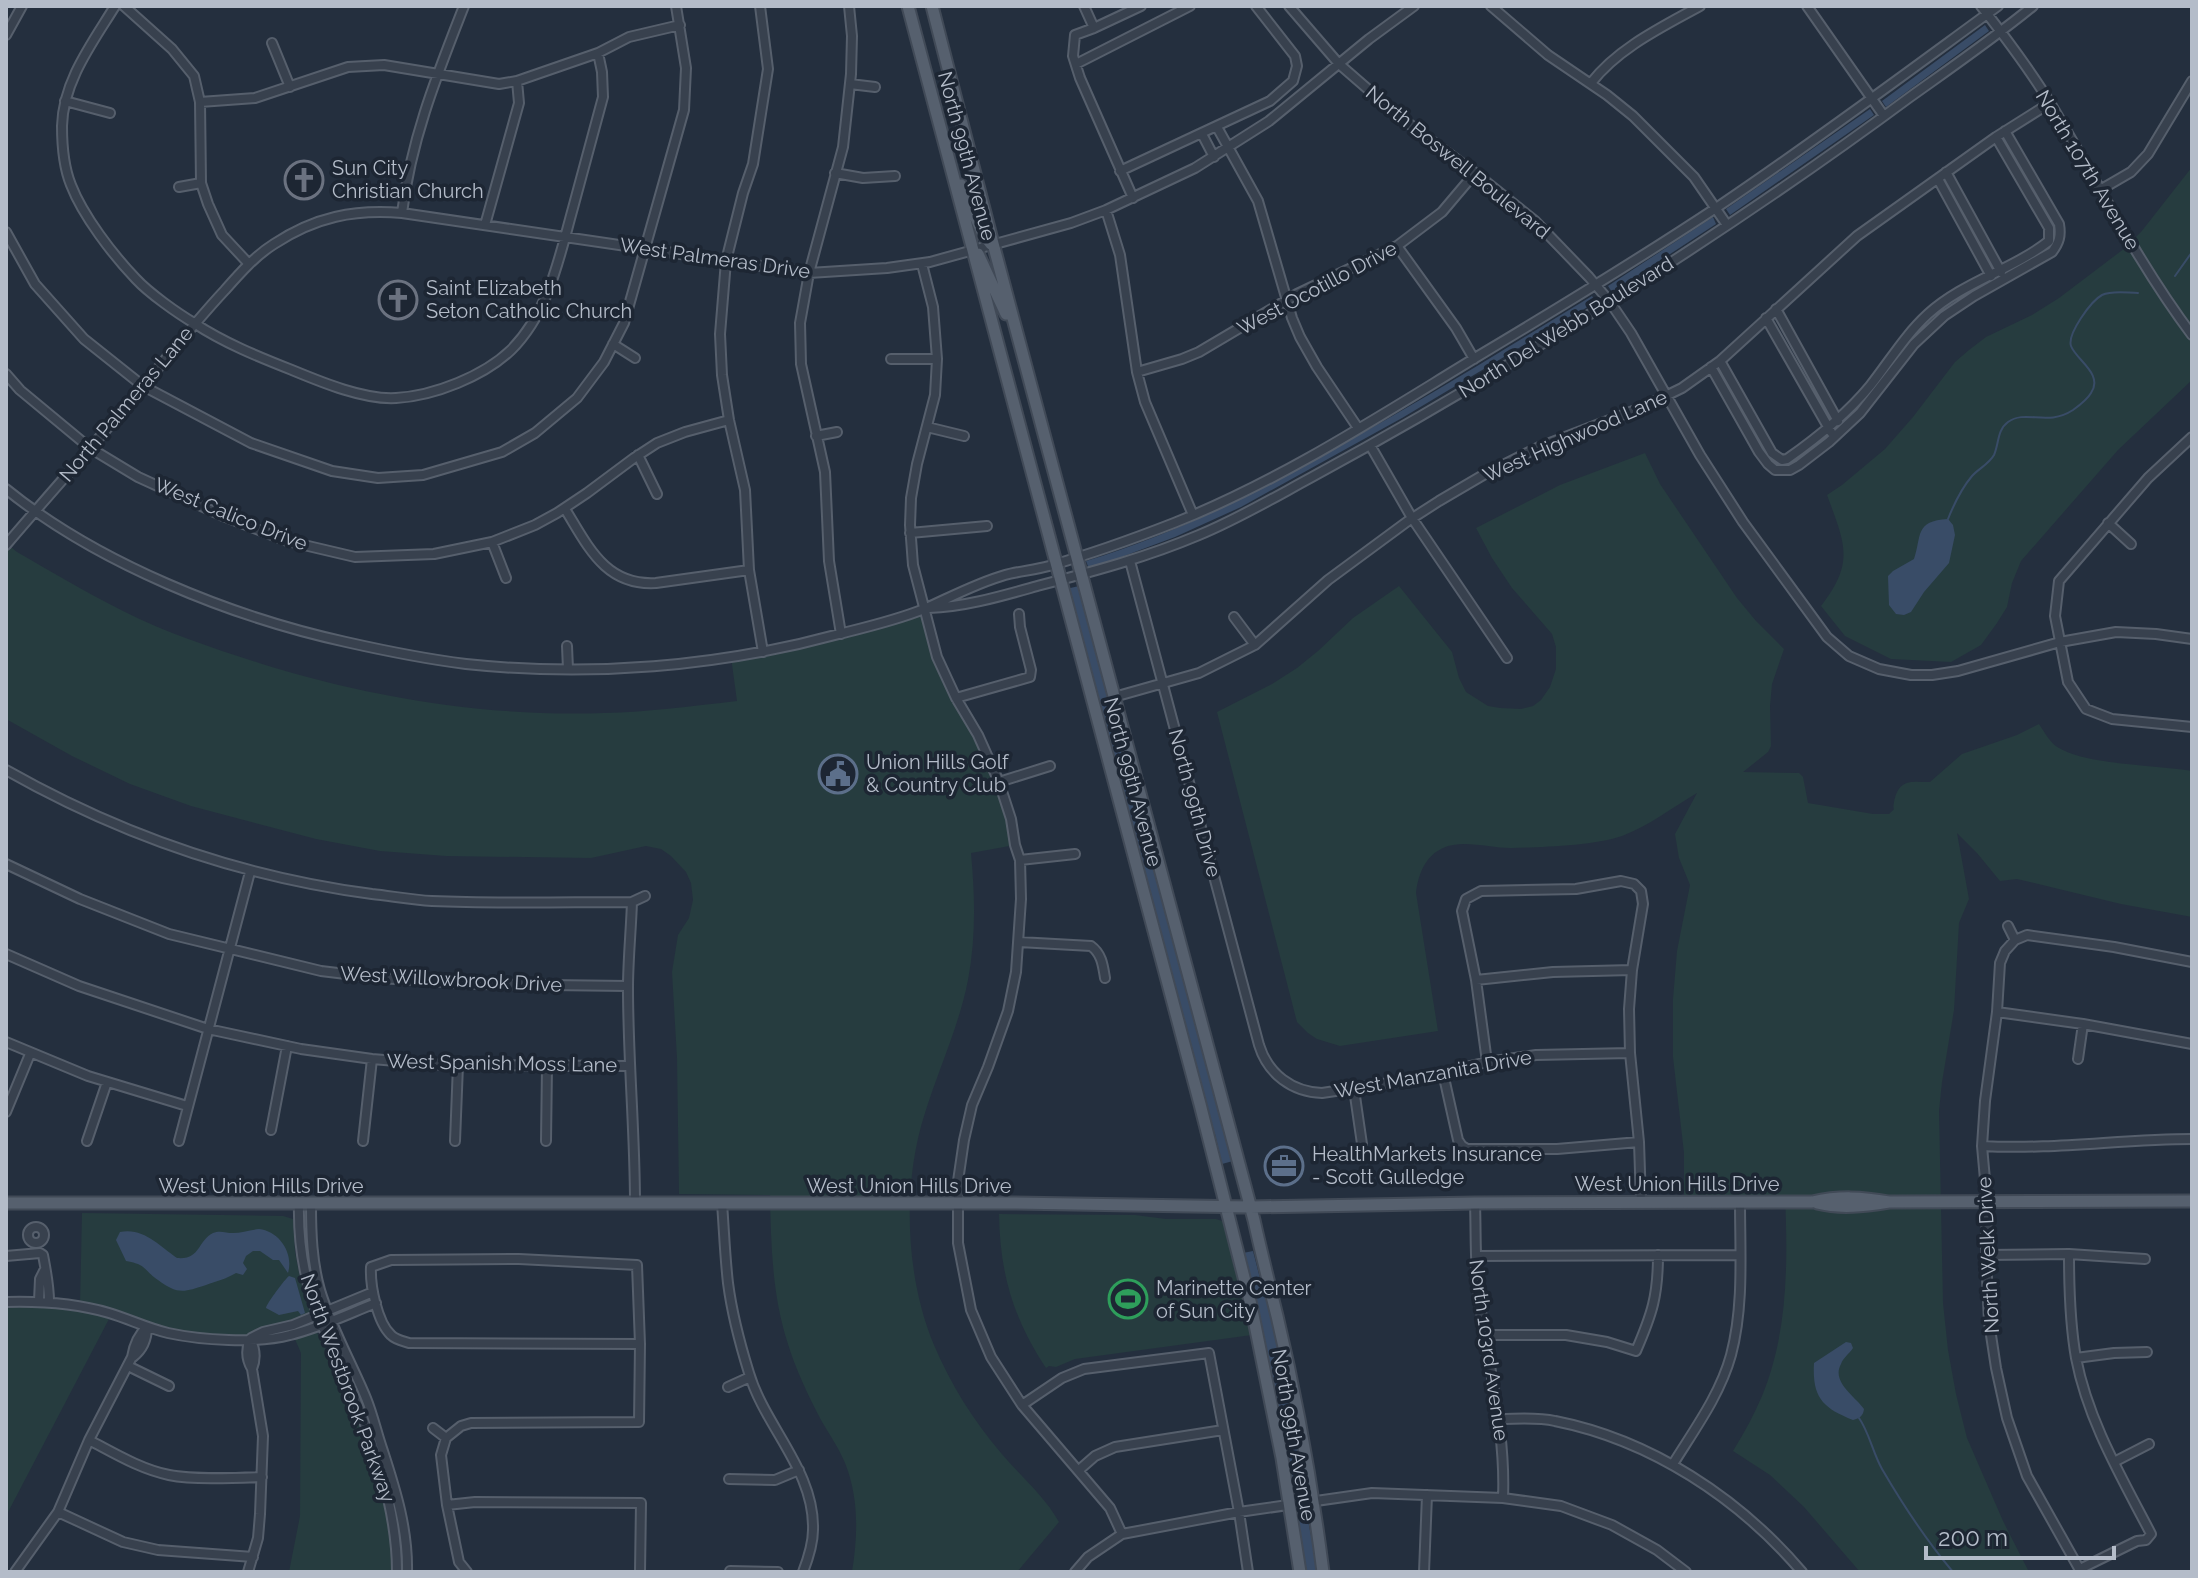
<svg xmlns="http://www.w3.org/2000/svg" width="2198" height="1578" font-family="Raleway,sans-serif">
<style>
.green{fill:#263c3f}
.water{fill:#394c67}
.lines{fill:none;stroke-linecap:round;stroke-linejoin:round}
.stream{stroke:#394c67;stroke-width:2}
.minor-casing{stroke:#565f6c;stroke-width:12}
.major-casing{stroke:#414a57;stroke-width:15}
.minor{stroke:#38414e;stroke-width:8}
.major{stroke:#56606e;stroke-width:11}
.labels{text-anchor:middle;stroke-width:7;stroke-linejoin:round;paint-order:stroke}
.street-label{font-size:20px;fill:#b4bcc9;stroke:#1d2633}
.poi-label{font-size:20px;fill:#b4bcc9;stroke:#1d2633;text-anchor:start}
</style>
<rect width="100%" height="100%" fill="#242f3e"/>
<path class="green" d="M 2192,167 L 2192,380 L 2118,450 L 2021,561 L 2012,583 L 2007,607 L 1997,623 L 1981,645 L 1951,662 L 1891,659 L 1845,636 L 1821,606 C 1855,562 1845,544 1827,495 L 1842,485 L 1885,449 L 1913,417 L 1955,362 L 1969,350 L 1986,337 L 2032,315 L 2059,298 L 2125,248 L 2141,232 Z
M 1645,453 L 1660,484 L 1737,598 L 1756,621 L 1784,649 L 1772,684 L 1770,706 L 1771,746 L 1768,752 L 1743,772 L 1799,773 L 1803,777 L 1808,803 L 1873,814 L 1889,814 C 1897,806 1892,813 1894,802 C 1899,778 1911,782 1930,782 L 1962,754 L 2017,735 L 2039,724 C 2045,733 2050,743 2059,748 C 2087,765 2157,765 2192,771 L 2192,917 L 2121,904 L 2017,879 L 2000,881 L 1977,853 L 1957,833 L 1969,899 L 1959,923 L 1954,1010 L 1942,1082 L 1939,1111 L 1943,1303 L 1948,1350 L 1956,1394 L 1967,1438 L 2003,1521 L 2029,1572 L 1860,1572 L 1804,1507 L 1770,1475 L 1733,1451 C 1744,1433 1754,1415 1762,1396 C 1788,1333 1788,1263 1785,1196 L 1684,1196 L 1684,1153 L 1673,1057 L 1673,999 L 1677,951 L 1690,885 L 1679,858 L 1675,834 L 1697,793 C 1673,807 1649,826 1622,836 C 1593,846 1542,847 1511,848 C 1490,848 1462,839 1443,848 C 1425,856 1418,875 1416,893 L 1438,1031 L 1340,1046 L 1317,1039 L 1308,1033 L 1297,1022 L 1217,712 L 1272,684 L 1297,668 L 1318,651 L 1353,618 L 1399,586 L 1452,652 L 1459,678 L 1466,692 L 1488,706 L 1500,708 L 1521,709 L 1533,706 L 1541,700 L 1550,687 L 1556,669 L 1556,647 L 1552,634 L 1512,588 L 1492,558 L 1476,528 L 1560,485 Z
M 6,543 L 17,552 C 52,572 87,593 123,611 C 166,633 213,648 259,663 C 371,698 488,717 604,713 C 649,712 693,706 737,701 L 731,657 L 782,648 L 924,609 L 937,657 L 999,782 L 1015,845 L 971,853 C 975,896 976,938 968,980 C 959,1026 939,1068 925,1113 C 902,1183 905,1276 934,1345 C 951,1385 973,1420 1001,1453 C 1020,1476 1044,1495 1059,1522 L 1017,1572 L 852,1572 C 858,1535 859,1498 845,1463 C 839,1448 829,1434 821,1420 C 808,1395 795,1368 787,1341 C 772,1293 771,1244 770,1195 L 679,1194 L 677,1058 L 672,972 L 678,935 L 689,918 L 693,900 L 691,883 L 686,872 L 671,856 L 661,849 L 646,846 L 591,858 L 446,856 L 380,851 L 316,839 L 191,806 L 130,784 L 72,756 L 6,719 Z
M 82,1213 L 283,1216 L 293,1219 L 295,1252 L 300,1278 L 318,1335 L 339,1353 L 359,1396 L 388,1478 L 398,1526 L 402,1551 L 402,1572 L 289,1572 L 300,1516 L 301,1353 L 294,1337 L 237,1344 L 192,1342 L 109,1319 L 6,1516 L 6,1302 L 80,1306 Z
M 999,1214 L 1135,1215 L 1166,1219 L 1216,1219 L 1225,1222 L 1252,1335 L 1075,1359 L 1056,1367 L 1049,1366 L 1046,1368 C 1013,1318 1000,1274 999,1214 Z"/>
<path class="water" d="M 1985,25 L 1989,31 L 1886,107 L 1882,101 Z
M 1870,109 L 1874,115 L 1730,215 L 1726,209 Z
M 1713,217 L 1716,224 L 1612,292 L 1608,286 Z
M 1592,296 L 1596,302 L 1402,418 L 1241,507 L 1175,537 L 1089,569 L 1086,561 C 1178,533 1258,492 1341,445 C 1426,398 1508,347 1592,296 Z
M 1948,519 L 1953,525 L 1955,535 L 1949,563 L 1924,592 L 1911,612 L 1904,615 L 1896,614 L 1889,605 L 1888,576 L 1893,571 L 1914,559 C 1922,536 1914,521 1948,519 Z
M 1079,586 L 1097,648 L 1233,1161 L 1222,1164 L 1215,1134 L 1206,1115 L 1066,589 Z
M 259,1229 C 279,1231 294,1253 288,1273 L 279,1260 L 273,1260 L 260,1251 L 253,1251 L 246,1256 L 243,1263 L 247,1269 L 243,1275 L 236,1273 C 226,1279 217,1281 206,1285 C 184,1292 178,1295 158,1280 C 142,1269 148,1265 126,1261 L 116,1240 L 120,1232 C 143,1227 160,1246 177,1258 C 201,1260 197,1241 213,1233 C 220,1230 226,1233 233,1233 C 241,1233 250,1230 259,1229 Z
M 1253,1251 L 1261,1282 L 1270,1305 L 1306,1494 L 1295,1496 L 1243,1253 Z
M 289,1276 L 295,1278 L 305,1313 L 301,1315 L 298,1311 L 279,1315 L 266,1308 C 267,1303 285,1279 289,1276 Z
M 1846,1342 L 1851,1343 L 1853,1348 C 1849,1354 1843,1358 1841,1364 C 1831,1382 1855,1396 1864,1409 C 1863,1416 1860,1418 1853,1420 C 1823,1408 1812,1398 1814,1363 Z
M 1306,1510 L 1318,1572 L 1304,1572 L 1296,1512 Z"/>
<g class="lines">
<path class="stream" d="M 2175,276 L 2192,252
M 1948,519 C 1954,504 1961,489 1972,476 C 1978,469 1989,464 1994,455 C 1999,444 1997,430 2008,422 C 2026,409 2047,427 2073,410 C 2080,405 2087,400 2091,393 C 2104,374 2076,360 2071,346 C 2067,334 2091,301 2102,295 C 2113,290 2127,293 2138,293
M 1859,1418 C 1869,1432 1873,1453 1882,1469 C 1903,1505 1926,1540 1953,1572"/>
<defs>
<path id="minor" d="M 115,6 C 93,42 63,81 62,126 C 62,144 64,168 71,185 C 83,216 113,255 136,279 C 149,293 177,313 194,323 C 224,343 259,357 292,370 C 321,382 364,400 396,398 C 434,396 484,376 511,350 C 549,312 559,258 573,208 C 583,171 593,134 603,97 L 602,72 L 598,53
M 124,6 L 172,49 L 194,76 L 200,102 L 201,183 L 208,204 L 222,235 L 249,264
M 760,6 L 768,69 L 753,164 L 743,193 L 726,261 L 720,334 L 722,375 L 729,420 L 745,490 L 749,570 L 763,652
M 1084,6 L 1094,28 L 1141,6
M 1289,6 L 1339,64 L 1400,117 L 1475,173 L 1535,221 L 1589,277 L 1610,302 L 1631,333 L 1700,455 L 1743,522 L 1827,637 L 1849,656 L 1879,669 L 1911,675 L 1932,675 L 1958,671 L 2060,642 L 2116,632 L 2156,634 L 2192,639
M 1491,6 L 1548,55 L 1607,95 L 1633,116 L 1694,177 L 1727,225
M 1807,6 L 1884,116
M 1981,6 C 2006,38 2031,71 2052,106 C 2098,183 2138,263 2192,335
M 1094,28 L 1075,35 L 1073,56 L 1080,78 L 1133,198
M 6,35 L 22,6
M 272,43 L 290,87
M 1076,64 L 1190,6
M 1591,83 C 1618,48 1662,27 1700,6
M 850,84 L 875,87
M 65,101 L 110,113
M 200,102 L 255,98 L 348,67 L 384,65 L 499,84 L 517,81 L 598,53 L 629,37 L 680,25
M 1217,127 L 1258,201 L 1292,318 L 1300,337 L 1317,367 L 1358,428
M 1202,134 L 1214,157
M 1120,171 L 1270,101 L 1293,81 L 1297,66 L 1295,56 L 1256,6
M 1946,172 L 2001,272
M 835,173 L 863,178 L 895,176
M 1938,179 L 1991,276
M 179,187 L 201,183
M 2100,190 L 2131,172 L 2148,154 L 2192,81
M 1106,210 L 1120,255 L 1137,372 L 1145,402 L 1193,515
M 402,213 C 411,139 437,75 464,6
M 485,225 L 519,103 L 517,81
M 6,232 L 35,284 L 84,339 L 143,386 L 251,443 L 332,471 L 378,478 L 423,475 L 502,452 L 535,433 L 577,398 L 604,362 L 624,323 L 684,110 L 686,68 L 676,6
M 1397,246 L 1456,328 L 1474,359
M 922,264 L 933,307 L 937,359 L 935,395 L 917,464 L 911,498 L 910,525 L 913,565 L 937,657 L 956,698 L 978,735 L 999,782 L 1011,819 L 1015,845 L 1020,860 L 1021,899 L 1016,972 L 1008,1011 L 988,1067 L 972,1105 L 964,1140 L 958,1181 L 958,1243 L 971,1310 L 991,1357 L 1022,1405 L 1110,1508 L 1122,1534
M 1776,309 L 1838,421
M 1766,318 L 1831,432
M 613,344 L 635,358
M 891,359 L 937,359
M 1720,361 L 1772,453 L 1782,460 L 1787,459 C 1817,438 1846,415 1870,386 C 1889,362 1905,335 1928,314 C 1963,282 2012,270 2049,241 L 2049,228 L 1996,137
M 1711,367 L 1759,452 L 1768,464 L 1775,470 L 1790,470 L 1799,465 L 1829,442 L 1860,413 L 1914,344 L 1944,316 L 1974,296 L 2052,252 C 2059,243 2061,236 2059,224 L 2005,131
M 1137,372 L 1182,359 L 1199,352 L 1297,294 L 1397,246 L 1442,212 L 1475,173
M 6,374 L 20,390 L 90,448 L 138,477 L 223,516 L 287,541 L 355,557 L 434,554 L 492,542 L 535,525 L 557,513 L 587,493 L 634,458 L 657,443 L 685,432 L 729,420
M 927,427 L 964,436
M 816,436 L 837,432
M 2192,437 L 2148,478 L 2059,581 L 2055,616 L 2068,682 L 2086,709 L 2112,719 L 2192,727
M 1370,445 L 1412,518 L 1507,658
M 638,455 L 657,494
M 6,489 C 97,563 232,617 346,642 C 386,651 426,659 466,664 C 590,677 718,667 839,634 C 867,627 897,620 924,609 C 951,597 977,583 1005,575 C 1020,571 1035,570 1049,566 C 1091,554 1133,539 1174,523 C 1280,481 1378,417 1475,358 C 1557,309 1639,259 1719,206 C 1814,142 1905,74 1998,6
M 565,509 C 588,546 605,586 656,583 L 749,570
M 2108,523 L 2131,544
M 910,533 L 987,526
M 492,542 L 506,578
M 6,545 C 52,491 100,438 146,383 C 172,351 197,320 225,290 C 240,273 255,256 274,244 C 315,217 354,209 402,213 L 809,273 L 887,268 L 930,262 L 1071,223 L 1106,210 L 1195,168 L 1269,121 L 1369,39 L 1414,6
M 1130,561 L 1259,1045 C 1268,1074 1292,1092 1322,1093 L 1416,1079 L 1487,1062 L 1536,1055 L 1630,1053
M 929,608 C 966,607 1005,595 1041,585 C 1095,571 1147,557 1199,535 C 1238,519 1275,497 1312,477 C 1393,433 1472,387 1550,339 C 1673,263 1794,183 1910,97 C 1952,67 1994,38 2033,6
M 1234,617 L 1255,645
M 841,634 L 829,561 L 825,472 L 801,364 L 800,323 L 809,273 L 843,147 L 851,74 L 852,36 L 849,6
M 567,646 L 568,669
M 1114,697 L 1199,673 L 1255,645 L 1328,580 L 1408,521 L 1439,501 L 1485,474 L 1539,447 L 1643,407 L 1682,388 L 1720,361 L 1857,236 L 1996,137 L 2050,103
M 956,698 L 1030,677 L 1031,670 L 1020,627 L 1019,614
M 6,770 C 119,834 242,877 372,894 C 391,896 412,900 432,901 C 498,904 566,902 632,902 L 645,896
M 999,782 L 1050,766
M 1020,860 L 1075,854
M 6,864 L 80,899 L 169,934 L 321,971 L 379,978 L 478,984 L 628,986
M 632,902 C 631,931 628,960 628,988 C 628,1060 635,1132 635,1204
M 2008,926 L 2015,940
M 1019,942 L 1091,946 C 1102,954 1103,966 1105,978
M 6,954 L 79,986 L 208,1029 L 301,1049 L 372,1059 L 444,1065 L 630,1066
M 1476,980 L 1553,972 L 1632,970
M 1997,1012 L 2083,1024 L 2192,1044
M 6,1042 L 88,1076 L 187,1106
M 2078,1059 L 2083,1024
M 1487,1062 L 1476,980 L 1462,911 L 1466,899 L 1481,891 L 1576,889 L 1621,881 L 1634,884 L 1641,891 L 1643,904 L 1632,970 L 1629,1009 L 1630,1053 L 1639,1142 L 1641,1202
M 1443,1073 L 1458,1140 L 1462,1146 L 1467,1149 L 1557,1149 L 1639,1142
M 1354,1089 L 1362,1144
M 6,1112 L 30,1054
M 271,1130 L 287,1046
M 87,1141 L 107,1082
M 179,1141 L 250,872
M 363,1141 L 372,1059
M 455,1141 L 458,1065
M 546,1141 L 547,1066
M 1982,1146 C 2053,1150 2122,1139 2192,1139
M 722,1203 C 724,1230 725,1257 728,1283 C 732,1314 740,1344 749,1373 C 765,1427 815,1471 813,1530 C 813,1545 808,1559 803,1572
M 1475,1203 C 1476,1232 1475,1261 1478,1289 C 1486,1359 1506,1427 1503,1498
M 299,1204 C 298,1245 305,1285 321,1323 C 329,1342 339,1359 347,1378 C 372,1440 397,1505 397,1572
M 311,1204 C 311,1233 312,1262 320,1290 C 331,1327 351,1362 366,1398 C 373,1415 377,1434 383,1451 C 396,1491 408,1530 407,1572
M28 1235a8 8 0 1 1 16 0a8 8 0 1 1-16 0Z
M 2069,1254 C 2069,1288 2070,1324 2076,1358 C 2088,1421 2122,1478 2151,1534 L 2146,1540 L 2137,1541 L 2080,1569
M 1986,1255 L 2069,1254 L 2145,1259
M 6,1256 L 40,1253 L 43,1255 C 46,1271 49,1285 49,1301
M 1476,1256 L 1740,1255
M 39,1301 L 40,1279 L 44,1271
M 6,1302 C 42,1301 75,1303 109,1313 C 129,1319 147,1328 168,1333 C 200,1340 257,1344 290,1335 C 319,1328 348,1314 376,1303
M 1486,1335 L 1566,1335 L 1607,1342 L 1636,1351 C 1652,1314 1658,1296 1658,1255
M 251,1338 L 263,1332 L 293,1325 L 373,1292
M 250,1339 C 255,1348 256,1359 252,1369
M 133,1357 C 143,1349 147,1339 147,1327
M 2076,1358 L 2114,1353 L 2147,1352
M 128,1366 L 169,1386
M 728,1387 L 750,1377
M 1022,1405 L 1062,1378 L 1084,1369 L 1209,1353 L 1239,1512 L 1248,1572
M 1500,1419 C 1517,1419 1537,1417 1555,1421 C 1651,1440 1739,1498 1802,1572
M 433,1428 L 446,1438
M 446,1438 L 461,1426 L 471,1423 L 639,1422 L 640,1344 L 637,1265 L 519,1259 L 391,1260 L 371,1267 C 370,1285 377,1322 391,1335 C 396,1340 403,1341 409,1343 L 640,1344
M 446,1438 L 441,1455 L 447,1505 L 459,1562 L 467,1572
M 89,1440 C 114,1453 140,1469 169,1475 C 194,1480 235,1478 262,1477
M 2114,1462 L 2149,1444
M 1673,1464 C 1694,1430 1720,1395 1731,1355 C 1744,1306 1740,1253 1740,1202
M 1079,1470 L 1095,1456 L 1115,1447 L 1223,1430
M 729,1479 L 775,1480 L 799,1470
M 447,1505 L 475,1502 L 641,1503 L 640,1572
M 58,1512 L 123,1542 L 158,1550 L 253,1557
M 730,1571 L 778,1572
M 15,1572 L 58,1512 L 89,1440 L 132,1357 C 134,1345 138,1335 147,1327
M 248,1572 L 258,1538 L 260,1514 L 263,1436 L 252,1369 C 246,1359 246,1349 250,1339
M 1075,1572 L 1088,1557 L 1122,1534 L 1239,1512 L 1372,1493 L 1503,1498 L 1561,1506 L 1612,1525 L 1657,1550 L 1686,1572
M 1424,1572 L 1427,1495
M 2081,1572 L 2027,1476 L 2007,1418 L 1996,1368 L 1989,1322 L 1986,1255 L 1987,1202 L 1982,1146 L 1985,1101 L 1997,1012 L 2000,963 L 2005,951 L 2015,940 L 2027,935 L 2114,947 L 2192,962"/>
<path id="major" d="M 908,6 L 1200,1104 L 1251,1305 L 1282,1458 L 1300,1572
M 932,6 L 991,236 L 1254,1220 C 1261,1252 1269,1284 1277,1316 C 1297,1400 1312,1486 1323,1572
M 961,185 L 983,234 L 991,244
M 978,254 L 1006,314
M 6,1203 L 1013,1203 L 1250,1207 L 1475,1203 L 1812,1202 C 1839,1196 1862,1197 1889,1202
M 1817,1203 C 1841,1209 1864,1206 1889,1202 L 2192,1201"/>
</defs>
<use href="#minor" class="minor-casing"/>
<use href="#major" class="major-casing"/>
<use href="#minor" class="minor"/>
<use href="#major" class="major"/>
</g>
<defs>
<symbol id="church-ring" viewBox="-11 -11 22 22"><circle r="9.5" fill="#1d2633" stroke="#6b7280" stroke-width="1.5"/><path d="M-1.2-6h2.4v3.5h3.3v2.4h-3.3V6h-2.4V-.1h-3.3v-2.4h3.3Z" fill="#6b7280"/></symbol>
<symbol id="civic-ring" viewBox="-11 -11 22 22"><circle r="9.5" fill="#1d2633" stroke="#5c6f8a" stroke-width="1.5"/><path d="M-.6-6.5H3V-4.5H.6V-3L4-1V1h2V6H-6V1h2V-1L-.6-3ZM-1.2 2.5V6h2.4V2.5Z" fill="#5c6f8a"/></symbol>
<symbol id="office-ring" viewBox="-11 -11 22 22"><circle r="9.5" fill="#1d2633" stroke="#5c6f8a" stroke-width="1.5"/><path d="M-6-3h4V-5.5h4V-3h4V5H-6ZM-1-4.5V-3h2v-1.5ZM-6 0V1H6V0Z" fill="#5c6f8a"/></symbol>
<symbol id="stadium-ring" viewBox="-11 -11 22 22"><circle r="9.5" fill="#1d2633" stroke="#2e9e5b" stroke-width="1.5"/><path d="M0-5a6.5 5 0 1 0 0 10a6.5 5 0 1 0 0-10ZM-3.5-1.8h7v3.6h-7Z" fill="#2e9e5b"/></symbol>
</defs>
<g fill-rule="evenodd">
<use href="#church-ring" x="282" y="158" width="44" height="44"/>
<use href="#church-ring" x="376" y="278" width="44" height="44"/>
<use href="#civic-ring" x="816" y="752" width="44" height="44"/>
<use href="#office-ring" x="1262" y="1144" width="44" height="44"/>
<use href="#stadium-ring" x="1106" y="1277" width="44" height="44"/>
</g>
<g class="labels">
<g class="street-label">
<text transform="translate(967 156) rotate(75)" y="7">North 99th Avenue</text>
<text transform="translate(1458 162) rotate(39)" y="7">North Boswell Boulevard</text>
<text transform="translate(2088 170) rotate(59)" y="7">North 107th Avenue</text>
<text transform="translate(715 258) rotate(8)" y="7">West Palmeras Drive</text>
<text transform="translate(1317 288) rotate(-28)" y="7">West Ocotillo Drive</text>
<text transform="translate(1566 327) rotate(-32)" y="7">North Del Webb Boulevard</text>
<text transform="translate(126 404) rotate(-50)" y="7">North Palmeras Lane</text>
<text transform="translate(1575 436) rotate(-24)" y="7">West Highwood Lane</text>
<text transform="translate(231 514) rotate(22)" y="7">West Calico Drive</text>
<text transform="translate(1133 782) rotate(75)" y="7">North 99th Avenue</text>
<text transform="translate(1195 803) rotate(75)" y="7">North 99th Drive</text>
<text transform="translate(451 979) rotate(3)" y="7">West Willowbrook Drive</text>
<text transform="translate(502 1063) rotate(1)" y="7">West Spanish Moss Lane</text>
<text transform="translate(1433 1074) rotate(-10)" y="7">West Manzanita Drive</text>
<text x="1677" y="1191">West Union Hills Drive</text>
<text x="261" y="1193">West Union Hills Drive</text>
<text x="909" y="1193">West Union Hills Drive</text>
<text transform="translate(1988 1255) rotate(-93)" y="7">North Welk Drive</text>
<text transform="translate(1489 1350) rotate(82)" y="7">North 103rd Avenue</text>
<text transform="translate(348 1388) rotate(70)" y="7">North Westbrook Parkway</text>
<text transform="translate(1294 1435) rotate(80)" y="7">North 99th Avenue</text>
</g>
<g class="poi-label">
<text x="332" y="175">Sun City<tspan x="332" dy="23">Christian Church</tspan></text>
<text x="426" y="295">Saint Elizabeth<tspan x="426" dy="23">Seton Catholic Church</tspan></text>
<text x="866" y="769">Union Hills Golf<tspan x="866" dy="23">&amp; Country Club</tspan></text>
<text x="1312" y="1161">HealthMarkets Insurance<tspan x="1312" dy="23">- Scott Gulledge</tspan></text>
<text x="1156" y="1295">Marinette Center<tspan x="1156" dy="23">of Sun City</tspan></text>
</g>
</g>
<rect width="2198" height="1578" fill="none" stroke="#b4bcc9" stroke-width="16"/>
<path d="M1926 1546v12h188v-12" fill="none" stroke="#b4bcc9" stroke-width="4"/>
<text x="1938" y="1546" font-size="24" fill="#b4bcc9" stroke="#1d2633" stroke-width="6" paint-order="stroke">200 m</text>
</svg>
